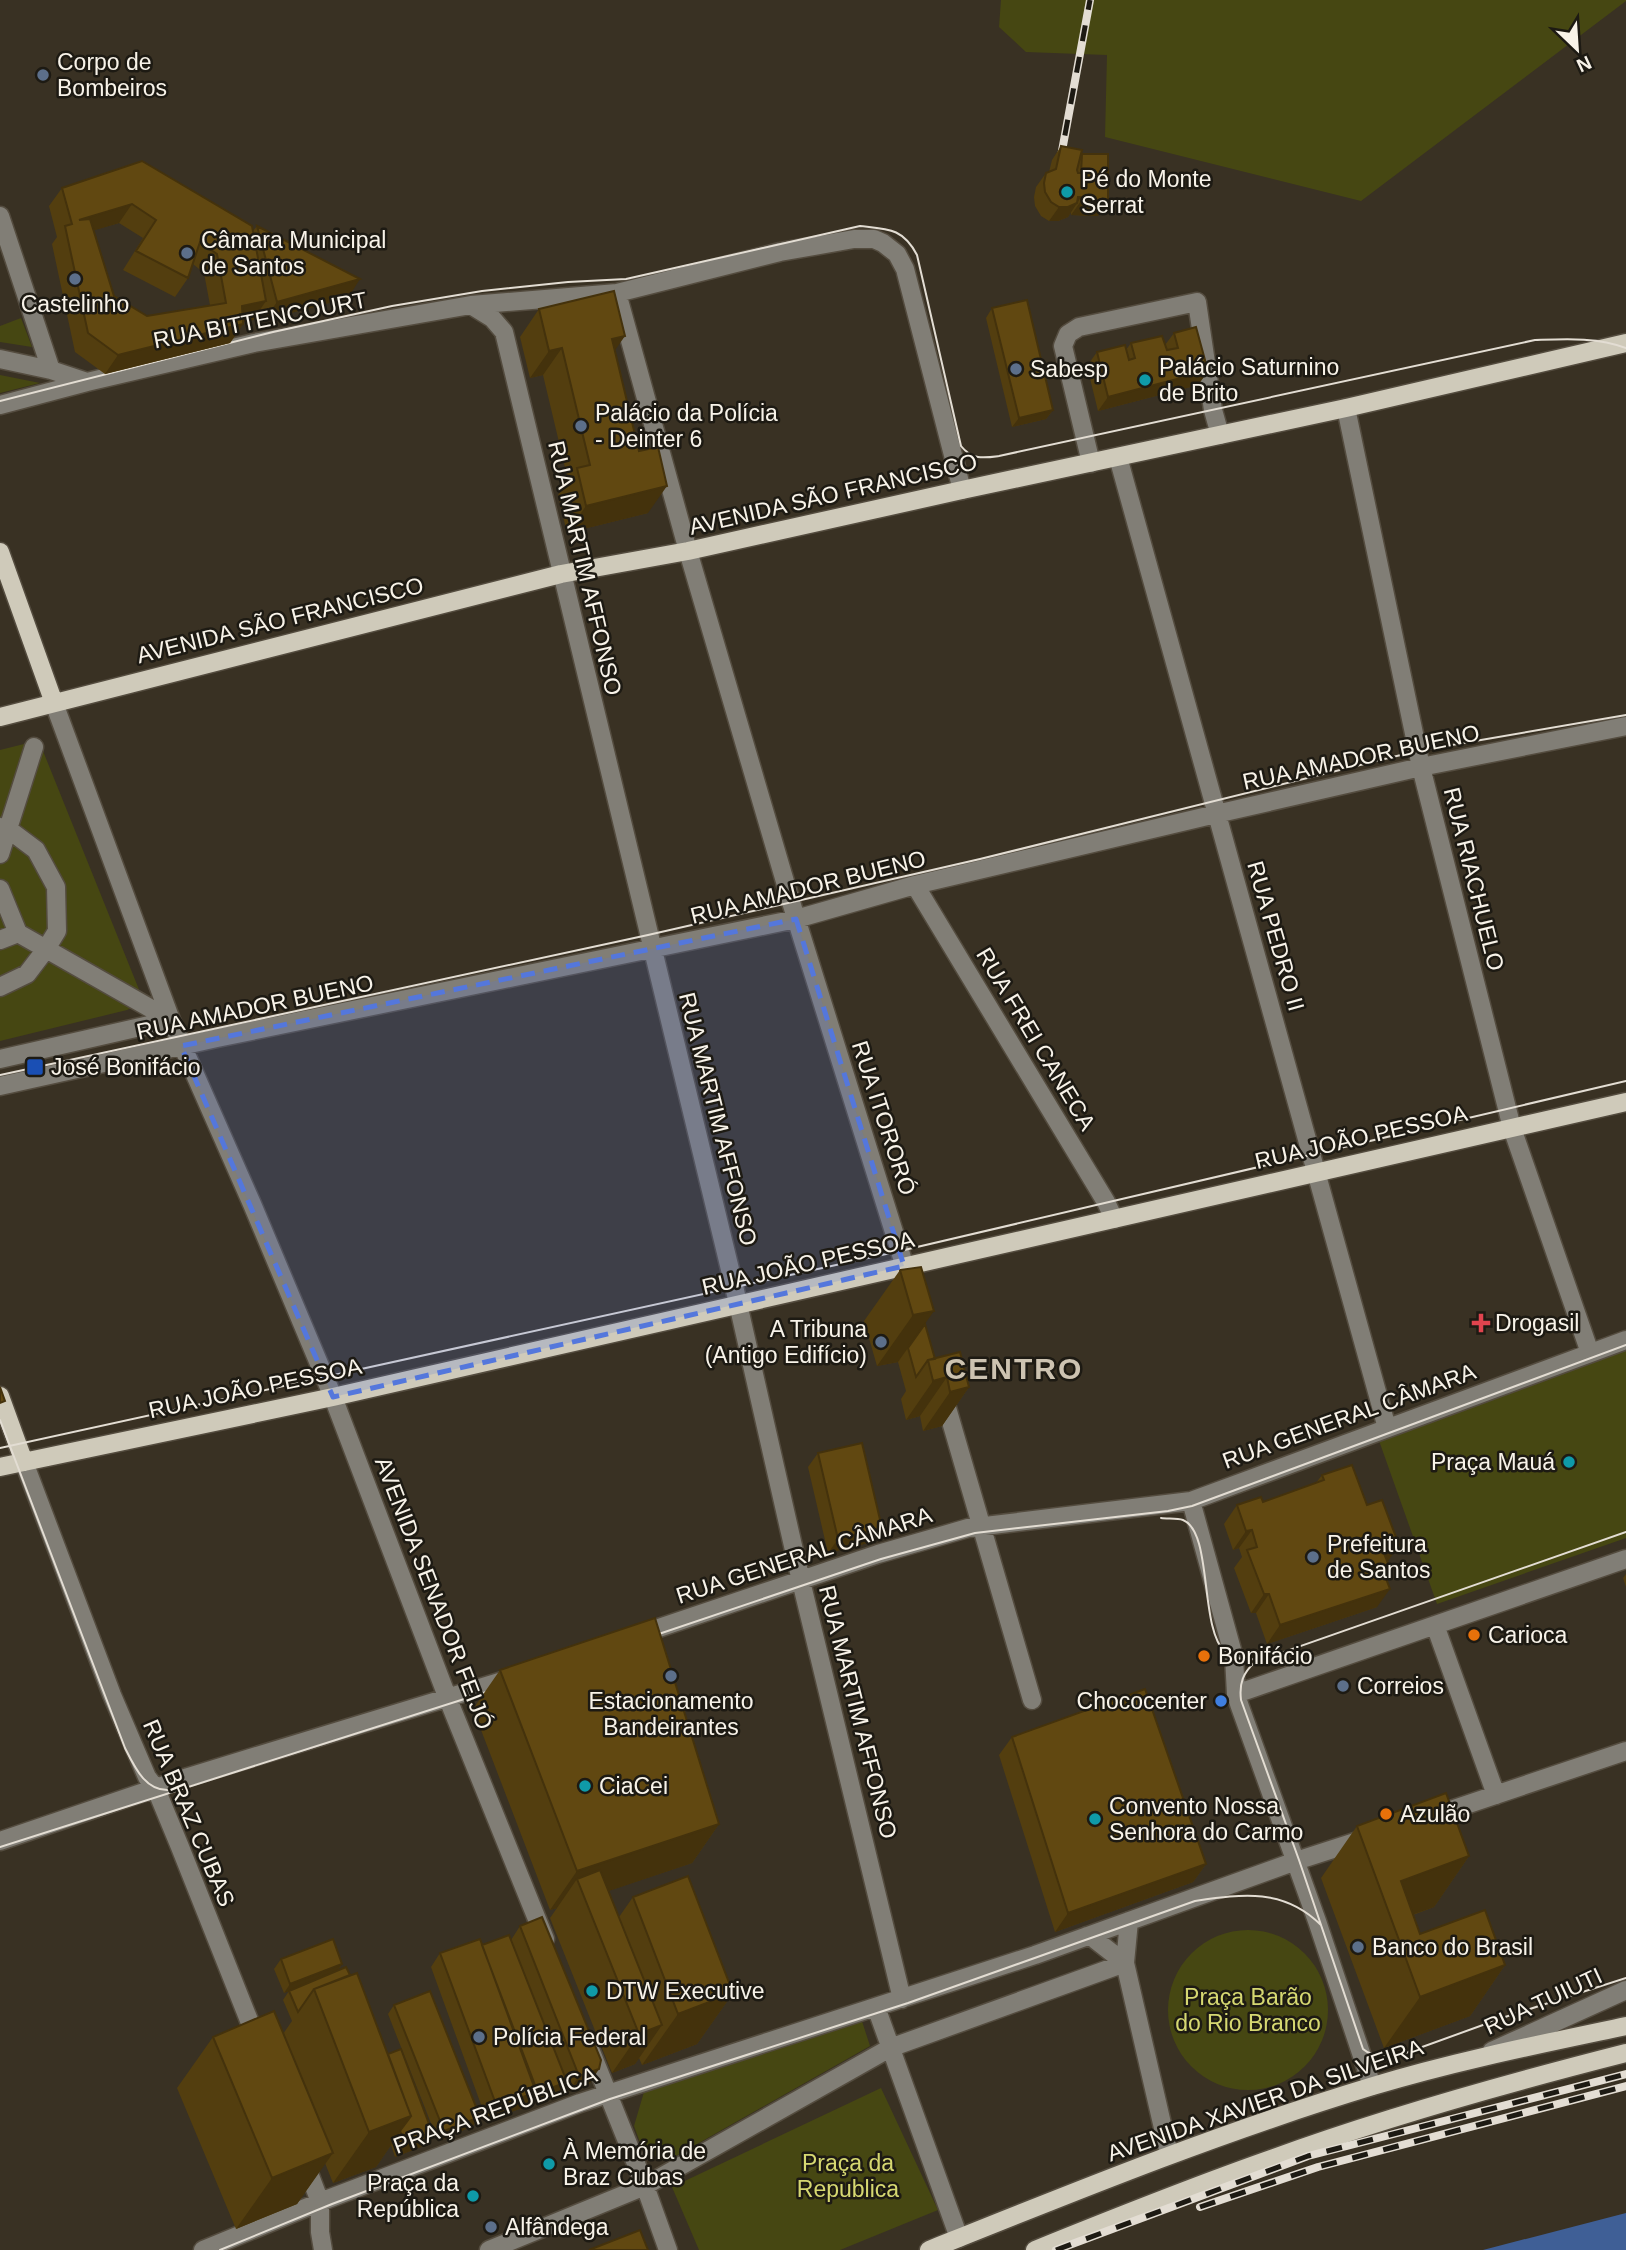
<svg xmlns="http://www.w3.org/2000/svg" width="1626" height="2250" font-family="Arial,sans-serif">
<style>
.green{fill:#464712}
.water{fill:#3f5f96}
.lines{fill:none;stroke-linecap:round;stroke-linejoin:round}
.minor-casing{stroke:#544c3f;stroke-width:21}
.major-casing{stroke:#544c3f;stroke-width:21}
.minor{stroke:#817e76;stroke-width:18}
.major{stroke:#cfcaba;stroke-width:18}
.tram{stroke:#e3ddd3;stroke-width:2}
.rail-casing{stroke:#e3ddd3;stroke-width:8}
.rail{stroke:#1d1a13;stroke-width:5;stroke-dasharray:16;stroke-linecap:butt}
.wall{fill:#533e0f;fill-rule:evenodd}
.shaded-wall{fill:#44320c}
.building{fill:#614811;stroke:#44320c;stroke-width:2;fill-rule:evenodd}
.marked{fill:#5477dc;fill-opacity:0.2;stroke:#5477dc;stroke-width:5;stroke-dasharray:14 9;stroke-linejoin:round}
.service-dot{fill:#5c6f8a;stroke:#1d1a13;stroke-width:2.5}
.culture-dot{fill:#0f9aa8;stroke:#1d1a13;stroke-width:2.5}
.transit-dot{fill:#1a4fb4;stroke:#1d1a13;stroke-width:2.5}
.health-dot{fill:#e0444e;stroke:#1d1a13;stroke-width:2.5}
.food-dot{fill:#e8710a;stroke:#1d1a13;stroke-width:2.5}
.shop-dot{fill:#3f7fe0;stroke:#1d1a13;stroke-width:2.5}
.labels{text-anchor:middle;stroke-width:5;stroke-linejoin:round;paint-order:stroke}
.poi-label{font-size:23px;fill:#f8f3e9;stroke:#1d1a13;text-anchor:start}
.street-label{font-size:23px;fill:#f8f3e9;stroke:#1d1a13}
.park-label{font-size:23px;fill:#d6d871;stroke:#1d1a13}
.district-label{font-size:30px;font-weight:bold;letter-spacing:2px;fill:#cdc3b1;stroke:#1d1a13}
</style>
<rect width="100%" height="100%" fill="#393123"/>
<path class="green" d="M 1001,0 L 1626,0 L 1626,1 L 1361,201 L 1105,137 L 1107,55 L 1026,52 L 999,27 Z
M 21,318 L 32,347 L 0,342 L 0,326 Z
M 0,375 L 40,383 L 0,393 Z
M 24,744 L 43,751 L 140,992 L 139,1004 L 127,1010 L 0,1041 L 0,750 Z
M 1626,1349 L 1626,1538 L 1437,1604 L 1377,1435 Z
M1168 2010a80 80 0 1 1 160 0a80 80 0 1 1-160 0Z
M 861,2018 L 870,2046 L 676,2156 L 645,2156 L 634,2126 L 644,2092 Z
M 881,2088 L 938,2210 L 840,2250 L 699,2250 L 672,2187 Z"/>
<path class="water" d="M 1626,2213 L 1626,2250 L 1483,2250 Z"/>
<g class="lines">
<defs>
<path id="minor" d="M 0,216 L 51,370
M 617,293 L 688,551 L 791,902 L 909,1280
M 471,305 L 492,318 L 504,332 L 734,1286 L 801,1581 L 902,1999
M 0,359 L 51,370 L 87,382
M 0,405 L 87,382 L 254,343 L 471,305 L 617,293 L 780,252 L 854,239 L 874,239 L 883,243 L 897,254 L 905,269 L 962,490
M 1346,408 L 1421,767 L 1512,1128 L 1590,1353
M 1118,457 L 1387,1428
M 1091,463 L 1063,346 L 1068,334 L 1079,327 L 1197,302 L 1213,410 L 1220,435
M 54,703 L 171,1020 L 252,1204 L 333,1397 L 448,1699 L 545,1939
M 0,827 L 8,829 L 36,850 L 56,887 L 57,931 L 46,949 L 27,974 L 0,987
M 0,854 L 34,747
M 915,885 L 1106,1202 L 1114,1219
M 0,889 L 18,933 L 171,1020
M 0,940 L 18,933
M 0,1059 L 171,1020
M 0,1086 L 217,1038 L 796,919 L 915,885 L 1216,814 L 1421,767 L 1626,726
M 943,1394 L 1032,1700
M 24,1462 L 112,1695 L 147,1777 L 156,1789 L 180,1847 L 258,2043
M 1191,1501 L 1234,1657 L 1236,1694 L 1239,1704 L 1317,1921 L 1372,2086
M 1435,1625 L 1496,1795
M 638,1635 L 878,1554 L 968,1528 L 1191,1501 L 1626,1340
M 1236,1694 L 1626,1559
M 1430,1817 L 1626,1751
M 0,1841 L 188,1777 L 512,1678
M 1087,1936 L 1093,1938 L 1125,1963 L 1169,2154
M 876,2007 L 959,2238
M 590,2049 L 645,2186 L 668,2250
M 1492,2051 L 1626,1990
M 304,2160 L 320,2202 L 320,2232 L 323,2250
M 203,2250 L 320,2202 L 580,2103 L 1035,1955 L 1296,1861 L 1364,1839
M 489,2250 L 645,2186 L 890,2048 L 1125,1963 L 1129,1921"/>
<path id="major" d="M 0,552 L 54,703
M 0,717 L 561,574 L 688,551 L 962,490 L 1346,408 L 1626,343
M 0,1396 L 24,1462
M 0,1467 L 333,1397 L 1626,1102
M 929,2250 C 1076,2191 1221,2132 1373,2086 C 1456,2061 1541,2044 1626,2026
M 1035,2250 C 1114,2218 1194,2186 1274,2158 C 1389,2116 1508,2083 1626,2053"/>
</defs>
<use href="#minor" class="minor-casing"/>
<use href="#major" class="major-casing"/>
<use href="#minor" class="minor"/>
<use href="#major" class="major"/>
<path class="tram" d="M 0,401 L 273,332 L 392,306 L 482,291 L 568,282 L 626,279 L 860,226 C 888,229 903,228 917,255 L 961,446 C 972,460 984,458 999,456 L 1535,340 C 1565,339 1597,337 1626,348
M 0,1075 L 648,935 L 980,859 L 1417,751 L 1626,715
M 0,1420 L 125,1748 C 135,1768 146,1792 170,1790
M 0,1448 L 900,1251 L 1626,1081
M 1161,1518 C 1167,1519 1177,1518 1183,1520 C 1213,1532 1199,1628 1225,1652 C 1235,1661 1250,1659 1262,1659
M 1626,1532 L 1255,1662 C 1243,1673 1239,1683 1241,1700 L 1299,1860 L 1363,2049 C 1373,2058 1388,2057 1400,2055 L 1505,2017 L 1626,1978
M 641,1640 L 881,1559 L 975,1533 L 1168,1511 L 1192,1506 L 1626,1345
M 0,1847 L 502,1687
M 220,2250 L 332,2204 L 610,2099 L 908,2003 L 1195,1901 C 1243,1894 1284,1888 1321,1925"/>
<defs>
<path id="rail" d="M 1059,167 L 1090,0
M 1200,2207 L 1318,2167 L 1626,2086
M 1056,2250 L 1308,2156 L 1626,2074"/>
</defs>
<use href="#rail" class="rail-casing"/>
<use href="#rail" class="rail"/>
</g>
<path class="wall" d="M 1061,146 L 1080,157 L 1082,154 L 1098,216 L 1071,215 L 1071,212 L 1068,217 L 1058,221 L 1049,221 L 1041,216 L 1035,206 L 1034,197 L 1036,187 L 1046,173 L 1049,172 L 1052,160 Z
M 62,188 L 253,231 L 257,226 L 348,298 L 264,320 L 261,309 L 253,320 L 243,322 L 243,324 L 230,343 L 105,374 L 75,352 L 52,244 L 57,237 L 49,206 ZM 119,223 L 143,238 L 123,270 L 175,297 L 188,278 L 193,264 L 204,273 L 210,305 L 147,316 L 114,296 L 94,230 Z
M 992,308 L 1053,410 L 1046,419 L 1012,427 L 986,318 Z
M 539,309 L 615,350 L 648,513 L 567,533 L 558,495 L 568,480 L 543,375 L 530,378 L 520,337 Z
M 1174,333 L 1208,371 L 1198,385 L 1098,411 L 1087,366 L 1097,352 L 1126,350 L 1131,343 L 1165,345 Z
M 900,1270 L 925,1324 L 935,1359 L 969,1387 L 942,1426 L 923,1431 L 920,1416 L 906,1420 L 901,1399 L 906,1391 L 898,1362 L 877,1366 L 864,1321 Z
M 818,1453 L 872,1542 L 828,1553 L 808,1467 Z
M 1322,1475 L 1367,1505 L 1399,1545 L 1387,1562 L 1390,1568 L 1385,1575 L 1377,1607 L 1267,1644 L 1256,1613 L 1251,1613 L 1234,1568 L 1242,1557 L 1239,1548 L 1233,1550 L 1224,1524 L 1237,1505 L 1263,1502 L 1316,1483 Z
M 1626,1574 L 1626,1587 L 1623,1578 Z
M 500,1670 L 719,1824 L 692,1863 L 608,1891 L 619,1917 L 633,1897 L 733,1993 L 697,2044 L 642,2065 L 639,2058 L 635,2064 L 612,2073 L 550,1918 L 557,1908 L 550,1910 L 473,1709 Z
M 1012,1737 L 1206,1864 L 1193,1882 L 1055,1932 L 999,1755 Z
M 1357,1826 L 1469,1856 L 1434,1907 L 1413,1915 L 1420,1934 L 1505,1965 L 1470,2016 L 1384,2048 L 1321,1878 Z
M 520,1926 L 590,2083 L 569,2091 L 566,2083 L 560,2091 L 532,2103 L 531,2100 L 527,2106 L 487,2121 L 431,1967 L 440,1953 L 511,1940 Z
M 281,1959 L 342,1964 L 338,1970 L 388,2054 L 432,2132 L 423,2146 L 395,2157 L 391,2145 L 376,2167 L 333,2183 L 325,2163 L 297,2204 L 236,2229 L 177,2088 L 213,2037 L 283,2034 L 292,2021 L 283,2000 L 289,1991 L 284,1993 L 274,1969 Z
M 394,2005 L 473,2126 L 438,2141 L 388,2014 Z"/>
<path class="shaded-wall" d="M 1078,197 L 1081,197 L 1068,217 L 1058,221 L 1049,221 L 1059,207 Z
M 1081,201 L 1108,202 L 1098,216 L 1071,215 Z
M 132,204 L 119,223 L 68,238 L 79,220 Z
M 360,279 L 348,298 L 264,320 L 277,302 Z
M 266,301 L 253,320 L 229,325 L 242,306 Z
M 243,324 L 230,343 L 105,374 L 118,355 Z
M 625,336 L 606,363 L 612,339 Z
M 562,348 L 543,375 L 530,378 L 549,351 Z
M 1208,371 L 1198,385 L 1098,411 L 1108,397 Z
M 1053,410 L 1046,419 L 1012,427 L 1019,418 Z
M 667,486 L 648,513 L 567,533 L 586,506 Z
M 934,1311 L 898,1362 L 877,1366 L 913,1315 Z
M 947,1377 L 920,1416 L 906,1420 L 933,1381 Z
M 969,1387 L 942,1426 L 923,1431 L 950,1392 Z
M 882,1528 L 872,1542 L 828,1553 L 838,1539 Z
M 1252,1530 L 1239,1548 L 1233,1550 L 1246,1531 Z
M 1399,1545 L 1386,1564 L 1383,1551 Z
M 1390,1589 L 1377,1607 L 1267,1644 L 1280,1625 Z
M 1264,1594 L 1269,1594 L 1256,1613 L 1251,1613 Z
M 719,1824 L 692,1863 L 585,1899 L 577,1879 L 557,1908 L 550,1910 L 577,1871 Z
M 1469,1856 L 1434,1907 L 1392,1922 L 1401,1881 Z
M 1206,1864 L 1193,1882 L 1055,1932 L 1068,1913 Z
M 342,1964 L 336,1973 L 284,1993 L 290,1984 Z
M 1505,1965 L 1470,2016 L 1384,2048 L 1420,1997 Z
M 733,1993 L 697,2044 L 642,2065 L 678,2014 Z
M 662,2025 L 635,2064 L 612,2073 L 639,2034 Z
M 599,2069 L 590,2083 L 569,2091 L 579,2076 Z
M 567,2082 L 560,2091 L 532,2103 L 538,2093 Z
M 536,2092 L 527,2106 L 487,2121 L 497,2107 Z
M 411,2116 L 376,2167 L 333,2183 L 369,2132 Z
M 480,2117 L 473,2126 L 438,2141 L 444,2131 Z
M 432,2132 L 423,2146 L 395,2157 L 405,2143 Z
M 333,2153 L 297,2204 L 236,2229 L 272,2178 Z"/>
<path class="building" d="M 1061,146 L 1082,150 L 1077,170 L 1078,173 L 1081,173 L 1082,154 L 1108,154 L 1108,202 L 1081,201 L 1081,197 L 1078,197 L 1077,203 L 1068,207 L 1059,207 L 1051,202 L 1045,192 L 1044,183 L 1046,173 L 1056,169 Z
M 142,161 L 252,226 L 266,301 L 242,306 L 243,324 L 118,355 L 88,333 L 65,226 L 72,224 L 62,188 ZM 132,204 L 156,220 L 136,251 L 188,278 L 200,242 L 217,254 L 226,303 L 147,316 L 114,296 L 90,219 L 79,220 Z
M 257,226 L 360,279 L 277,302 Z
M 614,291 L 625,336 L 612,339 L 639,451 L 658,447 L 667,486 L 586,506 L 577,468 L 590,465 L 562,348 L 549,351 L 539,309 Z
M 1027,300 L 1053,410 L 1019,418 L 992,308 Z
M 1196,327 L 1208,371 L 1108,397 L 1097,352 L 1125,345 L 1129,360 L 1135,358 L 1131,343 L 1162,336 L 1167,350 L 1178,348 L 1174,333 Z
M 921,1267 L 934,1311 L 913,1315 L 900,1270 Z
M 925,1324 L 935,1359 L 928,1360 L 916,1377 L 908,1348 Z
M 960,1352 L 969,1387 L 950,1392 L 947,1377 L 933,1381 L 928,1360 Z
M 0,1387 L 5,1401 L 0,1403 Z
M 862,1443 L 882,1528 L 838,1539 L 818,1453 Z
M 1352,1465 L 1367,1505 L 1382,1500 L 1399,1545 L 1383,1551 L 1390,1568 L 1383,1571 L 1390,1589 L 1280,1625 L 1269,1594 L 1264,1594 L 1247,1550 L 1257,1547 L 1252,1530 L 1246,1531 L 1237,1505 L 1261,1497 L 1263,1502 L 1324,1480 L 1322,1475 Z
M 655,1618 L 719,1824 L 577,1871 L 500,1670 Z
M 1145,1689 L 1206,1864 L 1068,1913 L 1012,1737 Z
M 1446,1793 L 1469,1856 L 1401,1881 L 1420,1934 L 1485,1910 L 1505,1965 L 1420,1997 L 1357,1826 Z
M 600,1870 L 662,2025 L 639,2034 L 577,1879 Z
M 688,1876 L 733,1993 L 678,2014 L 633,1897 Z
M 542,1917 L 601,2060 L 599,2069 L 579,2076 L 520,1926 Z
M 509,1935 L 567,2082 L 538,2093 L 482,1945 Z
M 333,1939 L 342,1964 L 290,1984 L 281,1959 Z
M 480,1939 L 536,2092 L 497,2107 L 440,1953 Z
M 346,1967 L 350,1975 L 314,1989 L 298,2012 L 289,1991 Z
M 357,1973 L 411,2116 L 369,2132 L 314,1989 Z
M 430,1991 L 480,2117 L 444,2131 L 394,2005 Z
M 274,2011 L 333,2153 L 272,2178 L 213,2037 Z
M 401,2049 L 432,2132 L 405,2143 L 400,2131 L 411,2116 L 388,2054 Z
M 640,2230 L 648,2250 L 589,2250 Z"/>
<path class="marked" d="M 796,919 L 904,1266 L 333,1397 L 181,1046 Z"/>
<g class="service-dot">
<circle cx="43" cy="75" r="7"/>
<circle cx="187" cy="253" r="7"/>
<circle cx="75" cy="279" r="7"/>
<circle cx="1016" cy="369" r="7"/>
<circle cx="581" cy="426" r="7"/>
<circle cx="881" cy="1342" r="7"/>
<circle cx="1313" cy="1557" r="7"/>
<circle cx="671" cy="1676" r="7"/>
<circle cx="1343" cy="1686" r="7"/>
<circle cx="1358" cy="1947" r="7"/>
<circle cx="479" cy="2037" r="7"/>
<circle cx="491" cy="2227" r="7"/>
</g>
<g class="culture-dot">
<circle cx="1067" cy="192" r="7"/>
<circle cx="1145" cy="380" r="7"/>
<circle cx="1569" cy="1462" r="7"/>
<circle cx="585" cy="1786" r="7"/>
<circle cx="1095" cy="1819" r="7"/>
<circle cx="592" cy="1991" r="7"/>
<circle cx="549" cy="2164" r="7"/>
<circle cx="473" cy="2196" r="7"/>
</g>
<rect class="transit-dot" x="26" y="1058" width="18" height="18" rx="3.5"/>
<path class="health-dot" d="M1477.5 1312.5h7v7h7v7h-7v7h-7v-7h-7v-7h7z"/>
<g class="food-dot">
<circle cx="1474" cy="1635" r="7"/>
<circle cx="1204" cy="1656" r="7"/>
<circle cx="1386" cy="1814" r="7"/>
</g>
<circle class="shop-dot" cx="1221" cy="1701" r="7"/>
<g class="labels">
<g class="poi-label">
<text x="57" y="70">Corpo de<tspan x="57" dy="26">Bombeiros</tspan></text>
<text x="1081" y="187">Pé do Monte<tspan x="1081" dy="26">Serrat</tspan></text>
<text x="201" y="248">Câmara Municipal<tspan x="201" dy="26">de Santos</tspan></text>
<text x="75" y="312" text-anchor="middle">Castelinho</text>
<text x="1159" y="375">Palácio Saturnino<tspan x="1159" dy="26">de Brito</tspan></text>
<text x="1030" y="377">Sabesp</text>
<text x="595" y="421">Palácio da Polícia<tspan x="595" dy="26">- Deinter 6</tspan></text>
<text x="51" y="1075">José Bonifácio</text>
<text x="1495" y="1331">Drogasil</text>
<text x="867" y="1337" text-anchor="end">A Tribuna<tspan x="867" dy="26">(Antigo Edifício)</tspan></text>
<text x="1555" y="1470" text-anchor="end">Praça Mauá</text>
<text x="1327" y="1552">Prefeitura<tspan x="1327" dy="26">de Santos</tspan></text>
<text x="1488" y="1643">Carioca</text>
<text x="1218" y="1664">Bonifácio</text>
<text x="1357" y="1694">Correios</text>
<text x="671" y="1709" text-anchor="middle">Estacionamento<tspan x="671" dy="26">Bandeirantes</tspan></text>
<text x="1207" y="1709" text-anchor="end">Chococenter</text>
<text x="599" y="1794">CiaCei</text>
<text x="1109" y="1814">Convento Nossa<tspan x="1109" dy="26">Senhora do Carmo</tspan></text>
<text x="1400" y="1822">Azulão</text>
<text x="1372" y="1955">Banco do Brasil</text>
<text x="606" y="1999">DTW Executive</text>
<text x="493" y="2045">Polícia Federal</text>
<text x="563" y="2159">À Memória de<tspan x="563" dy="26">Braz Cubas</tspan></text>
<text x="459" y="2191" text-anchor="end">Praça da<tspan x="459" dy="26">República</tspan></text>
<text x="505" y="2235">Alfândega</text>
</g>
<g class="street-label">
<text transform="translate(260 320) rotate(-11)" y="8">RUA BITTENCOURT</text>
<text transform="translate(833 494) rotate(-13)" y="8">AVENIDA SÃO FRANCISCO</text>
<text transform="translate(585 568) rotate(77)" y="8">RUA MARTIM AFFONSO</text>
<text transform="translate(280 620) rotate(-14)" y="8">AVENIDA SÃO FRANCISCO</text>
<text transform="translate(1361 757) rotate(-12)" y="8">RUA AMADOR BUENO</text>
<text transform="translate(1474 879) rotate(76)" y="8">RUA RIACHUELO</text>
<text transform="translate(808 887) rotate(-14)" y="8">RUA AMADOR BUENO</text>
<text transform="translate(1276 936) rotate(74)" y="8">RUA PEDRO II</text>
<text transform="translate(255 1007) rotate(-12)" y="8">RUA AMADOR BUENO</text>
<text transform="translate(1036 1039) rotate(59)" y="8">RUA FREI CANECA</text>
<text transform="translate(884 1118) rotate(72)" y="8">RUA ITORORÓ</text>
<text transform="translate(718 1119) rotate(76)" y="8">RUA MARTIM AFFONSO</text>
<text transform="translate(1361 1137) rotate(-13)" y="8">RUA JOÃO PESSOA</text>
<text transform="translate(808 1263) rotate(-13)" y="8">RUA JOÃO PESSOA</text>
<text transform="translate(255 1388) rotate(-12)" y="8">RUA JOÃO PESSOA</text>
<text transform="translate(1349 1416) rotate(-20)" y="8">RUA GENERAL CÂMARA</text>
<text transform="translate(804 1555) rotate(-18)" y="8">RUA GENERAL CÂMARA</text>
<text transform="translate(434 1593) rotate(69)" y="8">AVENIDA SENADOR FEIJÓ</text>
<text transform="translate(858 1712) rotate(76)" y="8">RUA MARTIM AFFONSO</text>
<text transform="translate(189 1813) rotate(67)" y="8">RUA BRAZ CUBAS</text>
<text transform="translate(1543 2001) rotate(-25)" y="8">RUA TUIUTI</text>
<text transform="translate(1265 2100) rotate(-19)" y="8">AVENIDA XAVIER DA SILVEIRA</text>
<text transform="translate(495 2110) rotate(-20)" y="8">PRAÇA REPÚBLICA</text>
</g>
<g class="park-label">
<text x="1248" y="2005">Praça Barão<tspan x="1248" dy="26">do Rio Branco</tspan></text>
<text x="848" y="2171">Praça da<tspan x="848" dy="26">Republica</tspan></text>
</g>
<g class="district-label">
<text x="1014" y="1379">CENTRO</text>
</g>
</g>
<g transform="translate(1577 49) rotate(155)" stroke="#1d1a13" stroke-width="5" paint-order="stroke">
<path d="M0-5L12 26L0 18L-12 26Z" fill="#f8f3e9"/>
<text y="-10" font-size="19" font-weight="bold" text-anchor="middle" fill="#f8f3e9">N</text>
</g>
</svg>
